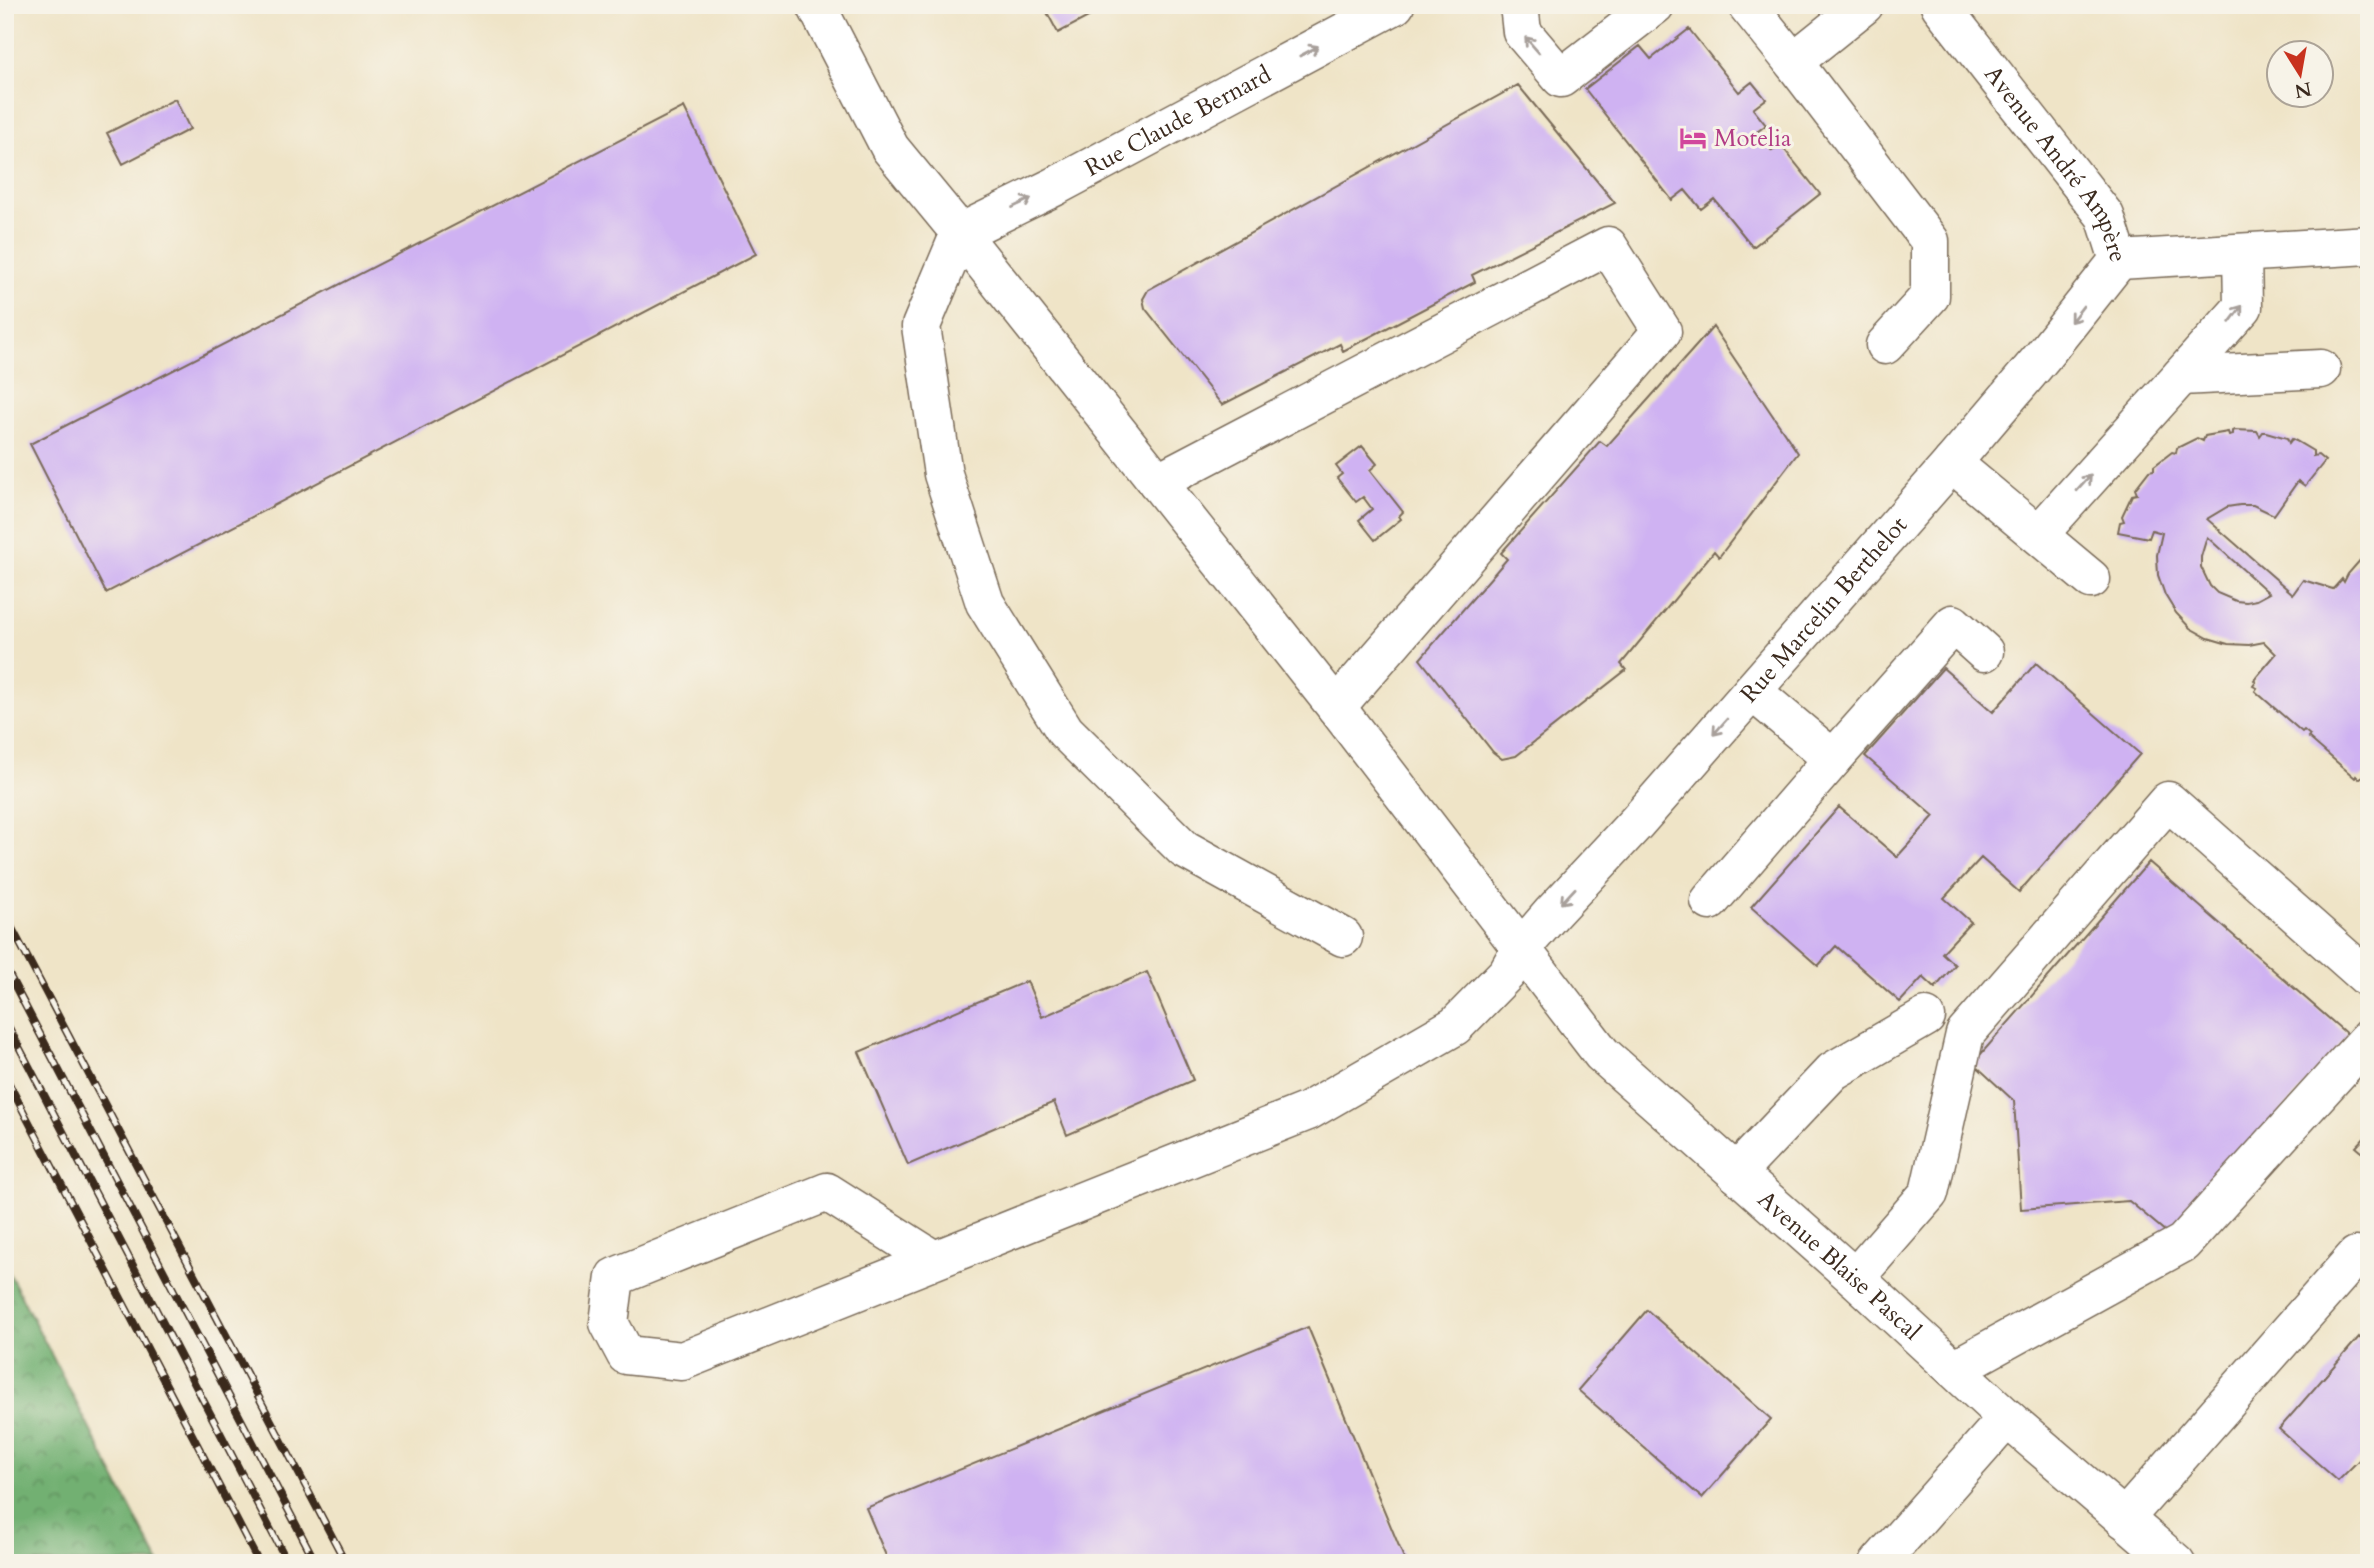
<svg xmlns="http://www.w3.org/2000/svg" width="2374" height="1568" font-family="Cardo,serif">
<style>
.forest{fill:url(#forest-crowns);stroke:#566d48;stroke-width:2}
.building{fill:#cfb2f2;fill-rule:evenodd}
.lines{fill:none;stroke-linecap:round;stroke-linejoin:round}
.minor-casing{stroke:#7a6b59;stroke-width:41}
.minor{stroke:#fff;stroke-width:38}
.rail-casing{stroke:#3b2a1e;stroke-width:8}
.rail{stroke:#f7f3e8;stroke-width:5;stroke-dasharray:16;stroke-linecap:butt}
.oneway{stroke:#a79f9a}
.labels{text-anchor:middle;stroke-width:6;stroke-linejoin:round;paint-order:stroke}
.street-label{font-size:24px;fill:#3b2a1e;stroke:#f7f3e8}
.hotel-label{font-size:24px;fill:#b23c85;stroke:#f7f3e8;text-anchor:start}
</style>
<defs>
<pattern id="forest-crowns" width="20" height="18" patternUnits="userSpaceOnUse" patternTransform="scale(1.75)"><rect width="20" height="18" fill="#72b072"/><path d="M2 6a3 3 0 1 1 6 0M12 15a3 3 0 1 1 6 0" fill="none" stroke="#5f8f5d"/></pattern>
</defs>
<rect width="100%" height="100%" fill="#f7f3e8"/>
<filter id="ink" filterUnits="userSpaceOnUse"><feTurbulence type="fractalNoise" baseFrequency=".0143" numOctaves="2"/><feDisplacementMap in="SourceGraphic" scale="14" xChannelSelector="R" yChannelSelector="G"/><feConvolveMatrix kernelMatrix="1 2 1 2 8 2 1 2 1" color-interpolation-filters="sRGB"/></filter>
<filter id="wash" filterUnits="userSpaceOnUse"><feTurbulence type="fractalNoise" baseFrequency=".00686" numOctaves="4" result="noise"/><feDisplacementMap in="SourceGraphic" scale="28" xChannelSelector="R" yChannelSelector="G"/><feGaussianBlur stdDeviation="1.57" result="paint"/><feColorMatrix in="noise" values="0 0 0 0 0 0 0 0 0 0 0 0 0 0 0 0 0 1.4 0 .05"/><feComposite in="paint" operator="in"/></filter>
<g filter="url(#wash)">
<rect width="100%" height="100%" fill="#efe4c7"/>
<path class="forest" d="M 5,1265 L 159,1563 L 18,1563 L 5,1540 Z"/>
<g id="blocks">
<path class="building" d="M 1043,5 L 1111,5 L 1058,33 Z
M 1689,29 L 1739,92 L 1752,82 L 1766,99 L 1753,109 L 1766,125 L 1757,132 L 1772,151 L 1780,144 L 1820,194 L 1753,247 L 1714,199 L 1701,209 L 1685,190 L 1672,200 L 1585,89 L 1640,46 L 1651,59 Z
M 1518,85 L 1615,203 L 1472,275 L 1475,282 L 1343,351 L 1340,344 L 1222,405 L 1145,308 L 1143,299 L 1148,290 Z
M 175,99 L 190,129 L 123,164 L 107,133 Z
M 684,107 L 756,254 L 106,593 L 30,444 Z
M 1713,327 L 1798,453 L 1719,557 L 1714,551 L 1621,664 L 1626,670 L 1516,756 L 1502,759 L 1493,752 L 1420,659 L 1507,559 L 1501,553 L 1600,441 L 1607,446 Z
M 2235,430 L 2257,431 L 2260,436 L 2263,432 L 2266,432 L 2287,438 L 2289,443 L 2292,439 L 2296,441 L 2313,451 L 2313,456 L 2318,455 L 2325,461 L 2305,486 L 2298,481 L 2274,515 L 2253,505 L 2240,505 L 2227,507 L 2207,519 L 2293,594 L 2303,580 L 2333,589 L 2342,579 L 2344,582 L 2348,574 L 2369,550 L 2369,771 L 2359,779 L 2356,776 L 2355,778 L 2308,737 L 2310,735 L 2304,730 L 2302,732 L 2255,691 L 2257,688 L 2253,686 L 2256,682 L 2254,680 L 2276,654 L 2264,642 L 2249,645 L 2228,644 L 2208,638 L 2190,628 L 2176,613 L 2165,595 L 2158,575 L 2157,555 L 2162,533 L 2152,530 L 2149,538 L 2118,532 L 2120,522 L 2124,521 L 2122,516 L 2132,495 L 2137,494 L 2135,489 L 2149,471 L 2154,470 L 2154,466 L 2172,452 L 2176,453 L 2177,448 L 2197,438 L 2203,441 L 2205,436 L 2228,432 L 2229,435 L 2233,434 L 2233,431 ZM 2207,537 L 2269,593 L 2256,600 L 2246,602 L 2236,601 L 2217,593 L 2210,586 L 2201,567 L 2201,557 Z
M 1362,446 L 1377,464 L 1370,470 L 1403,512 L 1399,516 L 1401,519 L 1375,540 L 1359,520 L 1372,509 L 1363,497 L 1356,502 L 1337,478 L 1342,474 L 1336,466 Z
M 2036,663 L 2140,754 L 2019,892 L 1981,858 L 1944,898 L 1971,922 L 1942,953 L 1955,965 L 1935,988 L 1923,977 L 1900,1002 L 1836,946 L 1818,966 L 1751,907 L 1839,807 L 1897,857 L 1934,816 L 1865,756 L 1943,668 L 1993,712 Z
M 2149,862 L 2348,1035 L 2172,1237 L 2129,1201 L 2021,1209 L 2014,1101 L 1973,1063 Z
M 1147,972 L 1193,1080 L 1067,1135 L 1054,1102 L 908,1165 L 859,1052 L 1027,981 L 1042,1017 Z
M 2369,1133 L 2369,1158 L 2356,1147 Z
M 1647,1310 L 1771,1419 L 1702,1498 L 1578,1390 Z
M 1308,1327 L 1406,1563 L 889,1563 L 866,1508 Z
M 2359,1337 L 2369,1346 L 2369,1455 L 2366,1453 L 2338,1481 L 2279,1429 Z"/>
</g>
</g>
<g filter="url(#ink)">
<use href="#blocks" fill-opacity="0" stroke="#7a6b59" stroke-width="2"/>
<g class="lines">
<defs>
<g id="minor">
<path id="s1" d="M 816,5 L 890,148 L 960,233 L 1336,707 L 1602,1054 L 1855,1278 L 2007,1418 L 2176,1563"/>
<path d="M 1519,5 L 1522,32 L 1561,78 L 1655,5"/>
<path d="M 1747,5 L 1793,62 L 1930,241 L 1930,296 L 1885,345"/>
<path id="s2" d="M 1940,5 L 2105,216 L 2119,260"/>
<path d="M 1793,62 L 1864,5"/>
<path d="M 960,233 L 921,326 L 943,474 L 985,603 L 1065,731 L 1184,849 L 1343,937"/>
<path id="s3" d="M 960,233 L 1054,187 L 1395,5"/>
<path d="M 2119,260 L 2369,245"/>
<path d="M 2181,376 L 2321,369"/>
<path d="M 1952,463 L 2091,579"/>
<path d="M 1157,482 L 1608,246 L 1662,331 L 1336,707"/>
<path d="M 2039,534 L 2243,307 L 2242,253"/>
<path d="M 1833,759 L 1953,624 L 1984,652"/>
<path d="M 1710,901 L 1833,759 L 1752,691"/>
<path d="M 1736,1173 L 1833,1071 L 1926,1017"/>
<path id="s4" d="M 934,1260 L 827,1192 L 615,1277 L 609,1323 L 626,1355 L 682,1361 L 1308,1111 L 1455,1026 L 1507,973 L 1520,950 L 1552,913 L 1637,822 L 1952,463 L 2042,357 L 2119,260"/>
<path d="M 1855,1278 L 1929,1193 L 1965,1034 L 2168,801 L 2369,979"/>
<path d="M 1954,1369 L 2183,1243 L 2369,1038"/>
<path d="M 2124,1519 L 2356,1256"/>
<path d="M 1879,1563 L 2007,1418"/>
</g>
</defs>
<use href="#minor" class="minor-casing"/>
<use href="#minor" class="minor"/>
<defs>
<path id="rail" d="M 5,915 L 346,1563
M 5,967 L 316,1563
M 5,1020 L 288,1563
M 5,1076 L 259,1563"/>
</defs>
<use href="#rail" class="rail-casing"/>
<use href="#rail" class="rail"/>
</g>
<defs><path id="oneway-shaft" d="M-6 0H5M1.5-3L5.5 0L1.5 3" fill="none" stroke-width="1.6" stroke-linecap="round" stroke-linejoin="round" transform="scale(1.75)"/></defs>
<g class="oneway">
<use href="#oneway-shaft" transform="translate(1532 45) rotate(-131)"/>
<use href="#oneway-shaft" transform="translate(1309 51) rotate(-28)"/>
<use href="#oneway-shaft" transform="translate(1022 203) rotate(-26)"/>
<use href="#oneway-shaft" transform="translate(2077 314) rotate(128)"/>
<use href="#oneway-shaft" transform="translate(2236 314) rotate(-53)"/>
<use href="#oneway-shaft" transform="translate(2084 483) rotate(-48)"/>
<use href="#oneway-shaft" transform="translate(1720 727) rotate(131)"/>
<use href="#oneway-shaft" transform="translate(1568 896) rotate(133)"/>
</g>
</g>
<defs>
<symbol id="hotel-bare" viewBox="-9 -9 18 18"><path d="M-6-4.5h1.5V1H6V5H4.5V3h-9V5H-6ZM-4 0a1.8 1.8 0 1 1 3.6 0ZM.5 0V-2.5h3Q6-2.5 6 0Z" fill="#d1479c" stroke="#f7f3e8" stroke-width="2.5" paint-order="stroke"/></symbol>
</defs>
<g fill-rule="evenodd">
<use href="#hotel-bare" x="1674" y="119" width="38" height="38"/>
</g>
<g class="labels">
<g class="street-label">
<text dy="8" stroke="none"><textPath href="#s3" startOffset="245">Rue Claude Bernard</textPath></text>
<text dy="8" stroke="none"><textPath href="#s2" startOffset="198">Avenue André Ampère</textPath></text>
<text dy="8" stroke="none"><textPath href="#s4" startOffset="1895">Rue Marcelin Berthelot</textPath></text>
<text dy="8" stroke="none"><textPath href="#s1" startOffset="1631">Avenue Blaise Pascal</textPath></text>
</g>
<g class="hotel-label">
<text x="1714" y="146">Motelia</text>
</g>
</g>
<rect width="2374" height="1568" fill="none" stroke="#f7f3e8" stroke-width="28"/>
<g transform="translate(2300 74) rotate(169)"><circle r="33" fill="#f7f3e8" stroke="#aca397" stroke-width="2"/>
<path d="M0-5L12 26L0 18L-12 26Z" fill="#c8321e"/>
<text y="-10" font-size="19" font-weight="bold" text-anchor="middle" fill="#3b2a1e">N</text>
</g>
</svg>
